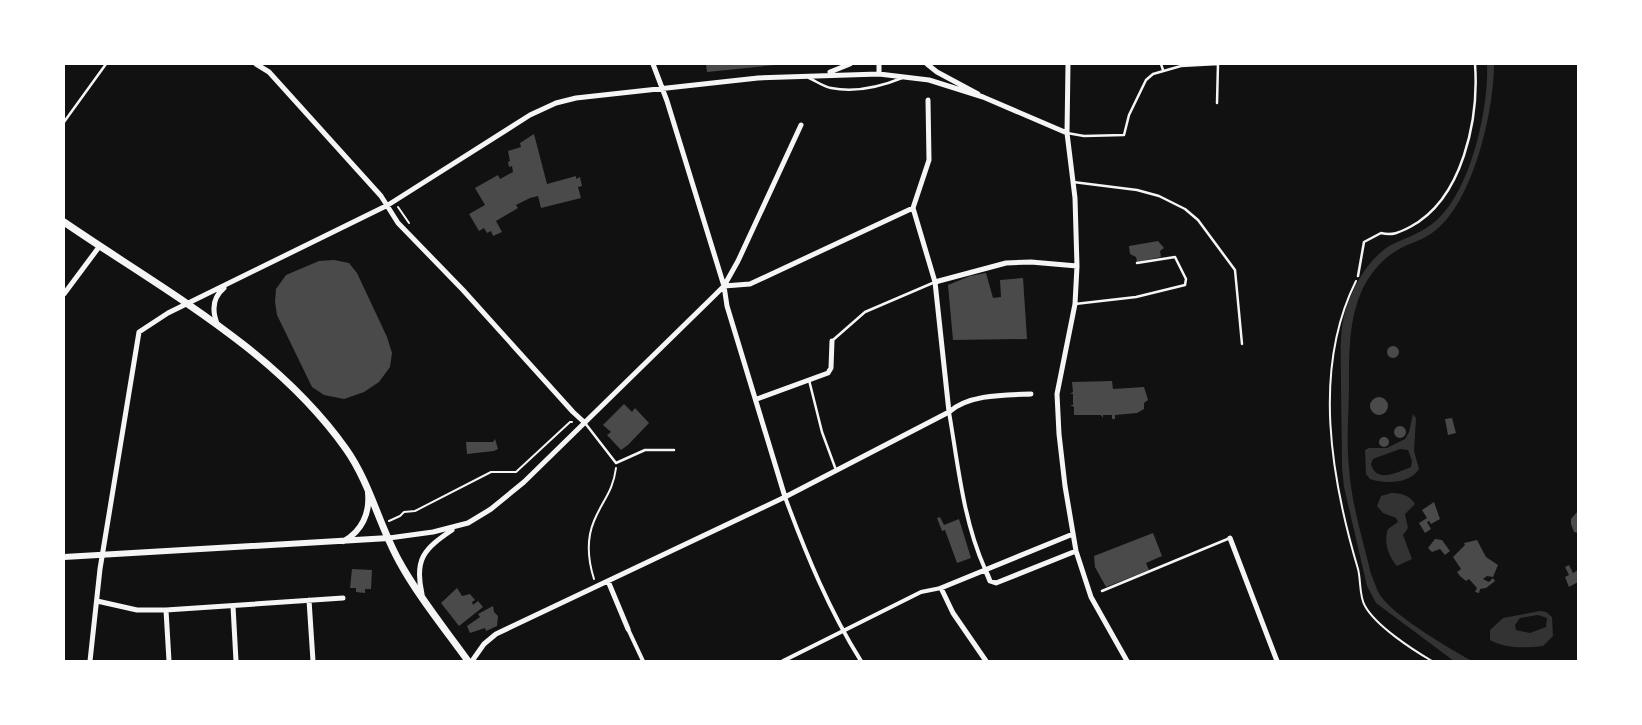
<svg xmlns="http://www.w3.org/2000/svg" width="1642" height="725" font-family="'Roboto Condensed',sans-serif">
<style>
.water{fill:#333;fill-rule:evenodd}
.building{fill:#4a4a4a}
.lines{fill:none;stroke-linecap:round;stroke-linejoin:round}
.path{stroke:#f5f5f5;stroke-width:2}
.service{stroke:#f5f5f5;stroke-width:2.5}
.pedestrian{stroke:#f5f5f5;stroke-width:4}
.minor{stroke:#f5f5f5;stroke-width:5}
.tertiary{stroke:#f5f5f5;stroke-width:6}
.secondary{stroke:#f5f5f5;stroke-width:7}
</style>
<rect width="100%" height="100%" fill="#111"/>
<path class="water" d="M 1487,64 L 1494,64 C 1494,111 1473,205 1432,233 C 1424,239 1414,242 1405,246 C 1386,255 1373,269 1363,288 C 1349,318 1349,351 1349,384 C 1349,412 1346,440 1349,467 C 1351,503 1363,540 1371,574 C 1375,583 1377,592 1383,599 C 1399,619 1449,648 1472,661 L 1454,661 L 1376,603 L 1367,586 L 1344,487 L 1342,468 C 1342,439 1341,409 1341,380 C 1341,352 1338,325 1350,298 C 1358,278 1372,256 1391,245 C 1405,238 1419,234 1432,224 C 1470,196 1489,109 1487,64 Z
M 1413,414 L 1416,418 L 1414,451 L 1419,469 C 1410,484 1385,484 1370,479 L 1366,474 L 1365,450 L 1369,448 L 1387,448 L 1405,439 L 1409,432 ZM 1400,449 L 1408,450 L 1412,461 L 1411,467 C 1398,472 1376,484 1371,464 L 1373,459 Z
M 1391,493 C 1400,493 1410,495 1415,504 L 1405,514 L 1408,528 L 1403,535 L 1412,559 L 1397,566 C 1389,557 1383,542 1388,529 L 1398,522 L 1396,518 L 1383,513 L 1377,506 L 1381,496 Z
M 1540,611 L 1546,612 L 1552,617 L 1553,636 L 1543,646 C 1525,648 1506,649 1490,640 L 1490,630 L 1503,618 ZM 1538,615 L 1547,618 L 1546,627 L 1530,633 L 1516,630 L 1515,625 L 1520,618 Z"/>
<path class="building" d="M 706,64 L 775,64 L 775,65 L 707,72 Z
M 534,134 L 547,184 L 576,176 L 576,179 L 580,177 L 582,186 L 578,187 L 581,198 L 541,208 L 538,196 L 530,198 L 516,205 L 518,208 L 496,221 L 502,232 L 493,236 L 491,231 L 487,233 L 484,228 L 479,231 L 469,214 L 485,205 L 475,188 L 498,175 L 500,179 L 513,172 L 512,166 L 509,167 L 508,162 L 510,161 L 508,151 L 521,147 L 520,143 Z
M 1158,241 L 1164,248 L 1160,251 L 1161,257 L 1137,262 L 1136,257 L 1130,254 L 1129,246 Z
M 334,260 L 349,263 L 357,273 L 387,337 L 392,353 L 390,367 L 379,382 L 364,392 L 344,399 L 324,395 L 312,387 L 277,315 L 275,302 L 276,289 L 286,275 L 319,261 Z
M 986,273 L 993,298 L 1001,297 L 1000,280 L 1023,278 L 1027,339 L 953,340 L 948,285 L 970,276 Z
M1387 352a6 6 0 1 1 12 0a6 6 0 1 1-12 0Z
M 1112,381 L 1113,389 L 1144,387 L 1148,400 L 1144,403 L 1144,409 L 1137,413 L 1115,415 L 1115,419 L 1112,419 L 1112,415 L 1103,415 L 1103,418 L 1101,415 L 1074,415 L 1074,407 L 1070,405 L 1073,405 L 1073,394 L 1070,394 L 1073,392 L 1072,382 Z
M1370 406a9 9 0 1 1 18 0a9 9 0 1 1-18 0Z
M 624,404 L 632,412 L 635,408 L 649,423 L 628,445 L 621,450 L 607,435 L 611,432 L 603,425 Z
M 1452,418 L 1456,433 L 1448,435 L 1445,419 Z
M1394 432a6 6 0 1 1 12 0a6 6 0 1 1-12 0Z
M1379 442a5 5 0 1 1 10 0a5 5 0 1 1-10 0Z
M 495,439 L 498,449 L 494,451 L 467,454 L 466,442 L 493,442 Z
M 1434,502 L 1440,519 L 1431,524 L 1429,521 L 1427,522 L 1431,529 L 1425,533 L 1419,523 L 1427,518 L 1422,510 Z
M 1578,511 L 1578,533 L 1574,532 L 1571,524 L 1571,519 Z
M 940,517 L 944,525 L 959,519 L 971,558 L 957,563 L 945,530 L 942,531 L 937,518 Z
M 1153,533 L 1162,556 L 1146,563 L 1149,570 L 1106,587 L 1095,567 L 1094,556 Z
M 1435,539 L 1442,540 L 1450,551 L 1445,555 L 1440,549 L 1432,552 L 1428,548 Z
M 1477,540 L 1486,557 L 1498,565 L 1493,577 L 1487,576 L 1483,579 L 1489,582 L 1493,578 L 1495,581 L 1486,588 L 1480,589 L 1479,593 L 1475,592 L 1477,588 L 1469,579 L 1466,581 L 1460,576 L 1457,572 L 1461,569 L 1453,557 L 1465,545 L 1464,543 Z
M 1569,565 L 1573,573 L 1578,570 L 1578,582 L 1569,587 L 1565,577 L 1569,575 L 1565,567 Z
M 352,569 L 372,570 L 371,589 L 365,589 L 365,593 L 356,592 L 356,588 L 350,588 Z
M 457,588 L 462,596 L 470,594 L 475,600 L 472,602 L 473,605 L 478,601 L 483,607 L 459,626 L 441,603 Z
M 493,606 L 494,612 L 498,616 L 497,626 L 486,631 L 485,628 L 470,633 L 467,626 L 480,617 L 478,614 Z"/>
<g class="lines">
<path class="path" d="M 398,207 L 409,223
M 1356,281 C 1312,369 1331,478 1358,569 C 1361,580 1359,596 1365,606 C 1376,626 1413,650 1432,661
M 389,521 L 400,516 L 404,512 L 415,511 L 491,472 L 516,472 L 570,422 L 572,422
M 594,579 C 588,560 586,540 594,521 C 602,501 613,492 616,468"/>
<path class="service" d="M 1161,64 L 1163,70
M 809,78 C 816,81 824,87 831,88 C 856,93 880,87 902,78
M 64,122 L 106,64
M 1067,133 L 1084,136 L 1124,135 L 1129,115 L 1146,80 L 1153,74 L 1181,66 L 1218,64 L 1217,103
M 1073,182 L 1137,190 L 1159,196 L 1185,209 L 1198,220 L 1235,270 L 1242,344
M 1358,276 L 1364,242 L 1381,233 C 1393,236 1400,232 1410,227 C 1463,199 1479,119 1475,64
M 1075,304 L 1136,297 L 1185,285 L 1186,279 L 1175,257 L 1137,263
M 833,340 L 865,312 L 935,282
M 809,380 L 822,432 L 836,470
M 585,423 L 616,463 L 645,450 L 674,450
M 1102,591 L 1230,538"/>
<path class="pedestrian" d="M 949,412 C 958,464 963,520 985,569
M 785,497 C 806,554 829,610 861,661
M 628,629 L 643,661
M 783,661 L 921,592 L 941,588"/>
<path class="minor" d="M 256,64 L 269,72 L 381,196 L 398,223 L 463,290 L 573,412 L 585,423
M 653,64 L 667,101 L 724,286 L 727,306 L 785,497
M 927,64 L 937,72 L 978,94
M 1068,64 L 1067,133 L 1075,198 L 1077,266 L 1075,304 L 1057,394 L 1059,434 L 1065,486 L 1076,551 L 1091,597 L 1127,661
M 830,72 L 850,64
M 879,74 L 879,64
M 928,100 L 929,160 L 913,208 L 935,282 L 949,412
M 935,282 L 1006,263 L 1031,262 L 1077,266
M 724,286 L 750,284 L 913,208
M 64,294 L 99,247
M 218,326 C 212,312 212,298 224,288
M 757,399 L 828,373 L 831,368 L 832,341
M 389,538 L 433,532 L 468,523 L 491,509 L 524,482 L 715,295 L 724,286 L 738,261 L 801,125
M 1230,538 L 1277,661
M 985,569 L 990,581 L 996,583 L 1076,551
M 608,581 L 628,629
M 422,594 C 414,559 424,549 452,530
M 309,600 L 313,661
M 97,601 L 137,610 L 166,610 L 343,598
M 233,606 L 236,661
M 166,610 L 169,661
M 90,661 L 100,569 L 139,332 L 168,313 L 388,205 L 530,115 L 556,103 L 576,98 L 758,78 L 879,74 L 929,80 L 983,97 L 1067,133
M 472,661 L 484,644 L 496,634 L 785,497 L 949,412 C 969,394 1006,395 1031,394
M 986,661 L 953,613 L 941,588 L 1073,534"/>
<path class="tertiary" d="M 344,541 C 362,531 370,513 368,493
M 64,557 L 389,538"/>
<path class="secondary" d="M 64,222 C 163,290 275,349 346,449 C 370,483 379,525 399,561 C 418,596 445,629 468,661"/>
</g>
<rect width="1642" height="725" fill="none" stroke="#ffffff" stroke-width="130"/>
</svg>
